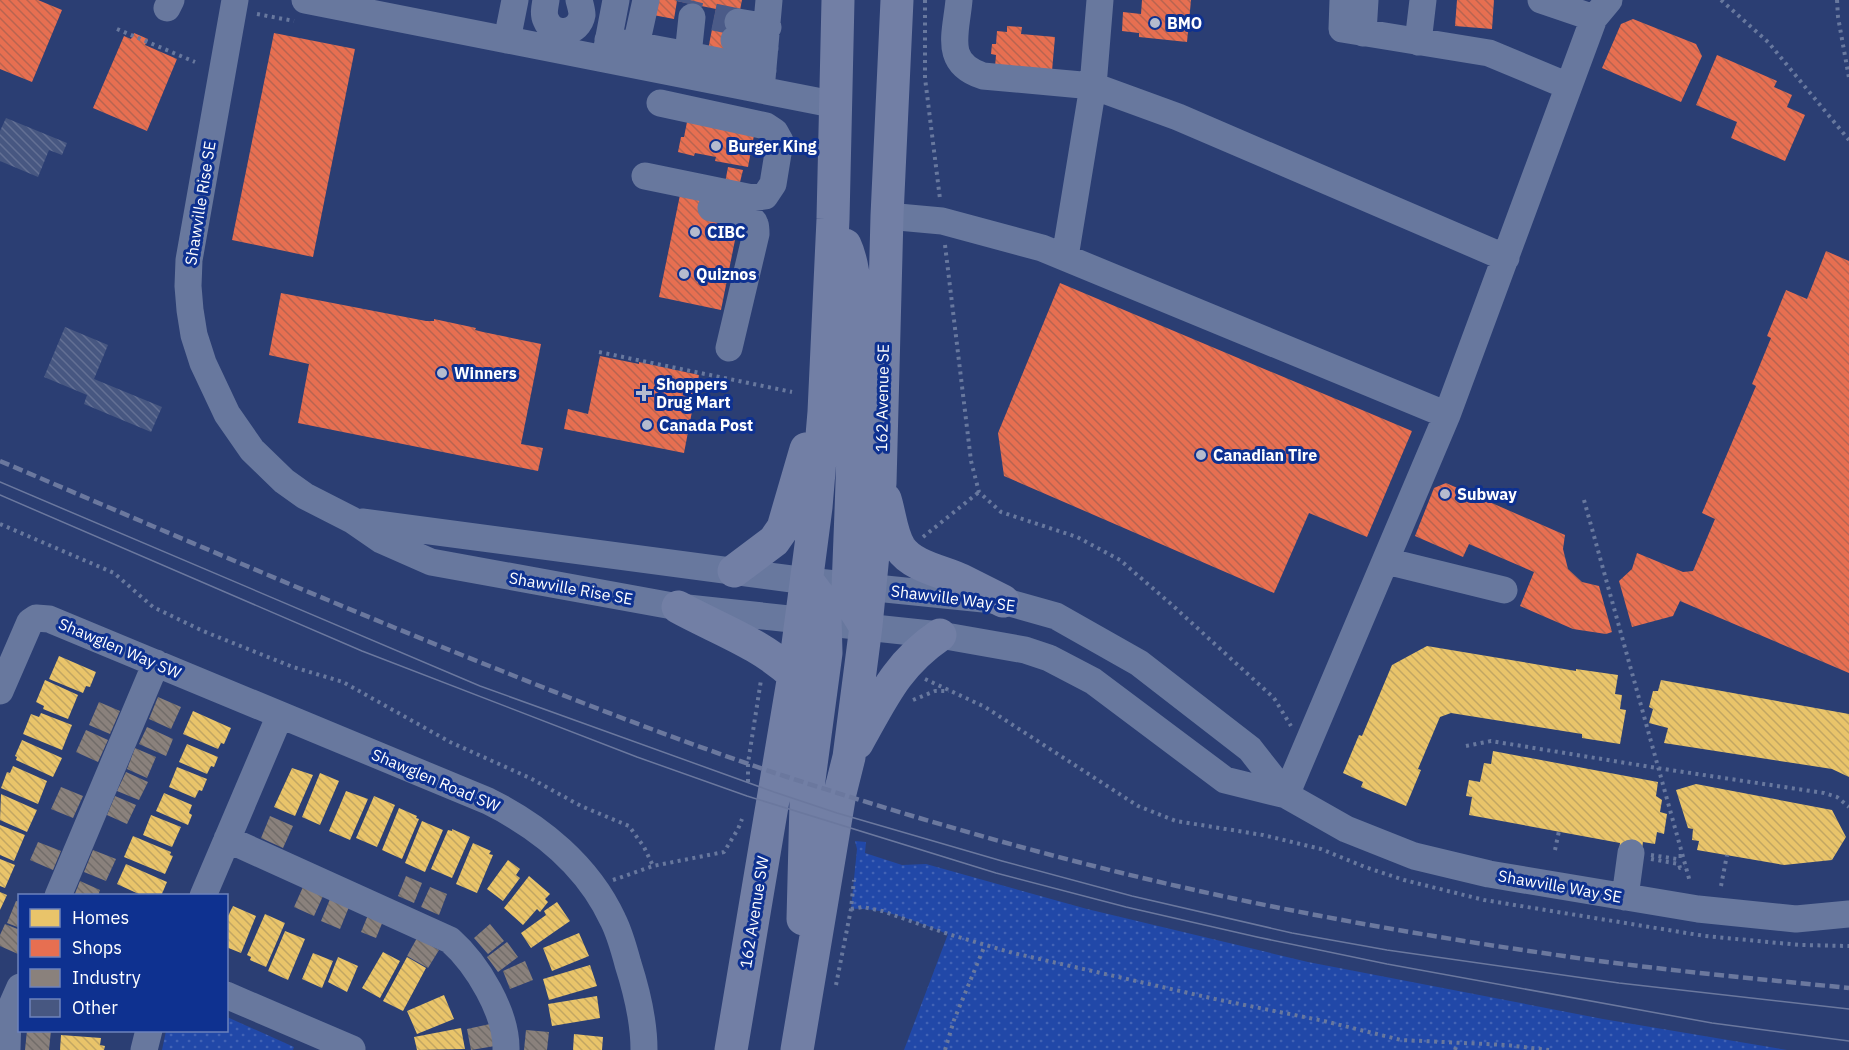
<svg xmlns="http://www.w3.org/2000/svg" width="1849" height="1050" font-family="'IBM Plex Sans',sans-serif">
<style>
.park{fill:url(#park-dots)}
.homes{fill:url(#homes-back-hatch)}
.shops{fill:url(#shops-back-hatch)}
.industry{fill:url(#industry-back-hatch)}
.building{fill:url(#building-back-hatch)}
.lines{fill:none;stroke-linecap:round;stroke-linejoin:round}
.minor-tunnel{stroke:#4b5b88;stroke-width:27;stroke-dasharray:27 14;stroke-linecap:butt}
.path{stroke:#68789e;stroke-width:4;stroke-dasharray:3 4.5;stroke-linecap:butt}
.minor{stroke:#68789e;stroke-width:27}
.major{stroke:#727fa5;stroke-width:33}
.tram{stroke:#6b789e;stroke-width:1.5}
.rail{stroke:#6b789e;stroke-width:4.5;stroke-dasharray:10 4.5;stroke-linecap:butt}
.poi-dot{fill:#b5bbce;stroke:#0e3190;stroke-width:2}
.labels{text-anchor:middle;stroke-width:6;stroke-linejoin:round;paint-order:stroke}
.poi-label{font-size:16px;font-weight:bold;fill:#fff;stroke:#0e3190;text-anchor:start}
.street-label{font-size:16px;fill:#fff;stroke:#0e3190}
</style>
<defs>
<pattern id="park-dots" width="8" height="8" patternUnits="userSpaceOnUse" patternTransform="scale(1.5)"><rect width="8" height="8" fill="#2148a8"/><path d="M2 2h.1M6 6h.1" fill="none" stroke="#4263b5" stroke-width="1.8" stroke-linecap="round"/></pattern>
<pattern id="homes-back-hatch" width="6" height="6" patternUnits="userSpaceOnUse" patternTransform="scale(1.5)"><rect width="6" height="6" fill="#e9c46a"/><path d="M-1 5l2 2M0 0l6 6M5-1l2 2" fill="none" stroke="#c2a662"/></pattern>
<pattern id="shops-back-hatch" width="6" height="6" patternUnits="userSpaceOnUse" patternTransform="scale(1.5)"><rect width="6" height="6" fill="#e76f51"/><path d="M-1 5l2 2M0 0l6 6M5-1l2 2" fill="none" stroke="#b86450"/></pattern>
<pattern id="industry-back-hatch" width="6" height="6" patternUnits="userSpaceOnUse" patternTransform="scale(1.5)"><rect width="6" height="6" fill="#8a817c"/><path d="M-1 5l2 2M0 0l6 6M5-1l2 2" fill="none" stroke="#716c69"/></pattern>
<pattern id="building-back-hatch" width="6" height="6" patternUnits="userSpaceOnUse" patternTransform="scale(1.5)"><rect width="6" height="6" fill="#475781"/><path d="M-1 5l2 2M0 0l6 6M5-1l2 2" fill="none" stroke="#637094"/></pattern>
</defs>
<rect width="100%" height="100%" fill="#2b3e73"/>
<path class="park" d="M 855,841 L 866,842 L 865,853 L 902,865 L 926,864 L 1087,909 L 1308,962 L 1603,1019 L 1787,1050 L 904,1050 L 948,934 C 920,923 881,906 851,909 L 857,849 Z
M 227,1017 L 294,1047 L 293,1050 L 162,1050 L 166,1031 L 226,1030 Z"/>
<path class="homes" d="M 1427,646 L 1576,671 L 1576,669 L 1618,675 L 1615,694 L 1622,695 L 1620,709 L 1626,710 L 1620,744 L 1582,738 L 1582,734 L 1451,713 L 1440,717 L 1418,769 L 1421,770 L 1406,806 L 1361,787 L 1363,782 L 1343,773 L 1359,735 L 1362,736 L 1392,665 Z
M 59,656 L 96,672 L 90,687 L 86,686 L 83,693 L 49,679 Z
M 45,680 L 78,695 L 68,719 L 43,709 L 44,706 L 36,702 Z
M 1661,680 L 1849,714 L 1849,777 L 1832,769 L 1664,743 L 1668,728 L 1649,723 L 1653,709 L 1649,707 L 1653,691 L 1658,691 Z
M 193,711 L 231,728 L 224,744 L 221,743 L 218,749 L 183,734 Z
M 41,713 L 72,725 L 62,750 L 23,734 L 31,714 L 39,717 Z
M 22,740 L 62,758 L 53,777 L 16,760 L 17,757 L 15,756 Z
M 187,744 L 218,757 L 214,767 L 211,766 L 207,774 L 179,762 Z
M 1493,751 L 1658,782 L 1656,796 L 1662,800 L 1660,812 L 1667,814 L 1664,834 L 1657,832 L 1655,844 L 1643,842 L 1641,855 L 1619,851 L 1620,843 L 1469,815 L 1472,797 L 1466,796 L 1469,780 L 1480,782 L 1484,763 L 1491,764 Z
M 13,766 L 47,781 L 38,804 L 1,788 L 7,772 L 10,773 Z
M 177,767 L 207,779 L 202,791 L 199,790 L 195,798 L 169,787 Z
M 292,768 L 313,775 L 295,816 L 274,807 Z
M 320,773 L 339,781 L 320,825 L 302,817 Z
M 1696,784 L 1832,810 L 1846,837 L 1832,860 L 1784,865 L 1697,850 L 1699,841 L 1692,840 L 1693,829 L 1688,828 L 1676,790 Z
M 346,791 L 368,799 L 350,840 L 329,831 Z
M 164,793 L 192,805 L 189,813 L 192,815 L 188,825 L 156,811 Z
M 1,794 L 37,810 L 27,832 L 0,820 Z
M 374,796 L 395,805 L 377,847 L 356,838 Z
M 399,808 L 417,816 L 416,818 L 419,819 L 402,859 L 382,850 Z
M 151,815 L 181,827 L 172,847 L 143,835 Z
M 422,821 L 443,830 L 425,872 L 405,863 Z
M 0,825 L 25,835 L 14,861 L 0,855 Z
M 452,829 L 470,837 L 452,878 L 431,869 L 448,830 L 452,831 Z
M 133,836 L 171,852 L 170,855 L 173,856 L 165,874 L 124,857 Z
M 473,843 L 491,851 L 489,854 L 493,855 L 477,893 L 456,884 Z
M 0,859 L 15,865 L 5,888 L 0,886 Z
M 508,860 L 520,869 L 516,875 L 520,878 L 503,901 L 487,889 Z
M 126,864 L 167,882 L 161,896 L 143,896 L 117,884 Z
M 529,876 L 550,894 L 545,899 L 548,902 L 540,912 L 537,909 L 523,925 L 504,908 Z
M 0,892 L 7,895 L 0,910 Z
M 557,902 L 570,921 L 531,948 L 521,933 L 546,915 L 544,911 Z
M 233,906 L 256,916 L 241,953 L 226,947 L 226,920 Z
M 265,914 L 285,923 L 266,967 L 250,960 L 251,957 L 247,955 Z
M 285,931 L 305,939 L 288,980 L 268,971 Z
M 579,933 L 589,956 L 552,971 L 543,948 Z
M 383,952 L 400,961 L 380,998 L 362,988 Z
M 313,953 L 333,961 L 322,988 L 302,979 Z
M 338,957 L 358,966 L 347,992 L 328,982 Z
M 407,957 L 426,968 L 403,1011 L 383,1001 Z
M 590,965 L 597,986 L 549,1000 L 543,979 Z
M 444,995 L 454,1019 L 417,1034 L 407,1011 Z
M 597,996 L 600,1018 L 552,1026 L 548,1004 Z
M 461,1028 L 465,1049 L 417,1050 L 414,1037 Z
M 574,1034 L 603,1037 L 602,1050 L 573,1050 Z
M 61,1035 L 101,1038 L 100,1045 L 105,1046 L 104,1050 L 60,1050 Z"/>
<path class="shops" d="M 0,0 L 38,0 L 62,10 L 32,82 L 0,69 Z
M 651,0 L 742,0 L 730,60 L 707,55 L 716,9 L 677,1 L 674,19 L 648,14 Z
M 1142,0 L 1191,0 L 1187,42 L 1139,37 L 1139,33 L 1122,31 L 1123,12 L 1141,14 Z
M 1457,0 L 1494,0 L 1492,29 L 1455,26 Z
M 1633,19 L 1696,44 L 1702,56 L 1681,102 L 1602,68 L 1621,24 Z
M 1007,26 L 1022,27 L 1021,34 L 1055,37 L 1052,71 L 995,67 L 996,55 L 991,54 L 992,44 L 996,44 L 997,31 L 1007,32 Z
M 134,33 L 148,39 L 145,45 L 177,59 L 147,131 L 93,108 L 124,36 L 131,39 Z
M 274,33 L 355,49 L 313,257 L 232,240 Z
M 1717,55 L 1777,81 L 1774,87 L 1792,95 L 1787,107 L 1805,115 L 1785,161 L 1731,138 L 1737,122 L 1696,105 Z
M 688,117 L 755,130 L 748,167 L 715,161 L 716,157 L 695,153 L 694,156 L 678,152 L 681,137 L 684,137 Z
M 728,167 L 743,170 L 739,186 L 725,183 Z
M 680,195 L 703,200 L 739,220 L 721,310 L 659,297 Z
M 1826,251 L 1849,261 L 1849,673 L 1680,601 L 1673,616 L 1632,627 L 1619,581 L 1632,569 L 1637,553 L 1683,572 L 1693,571 L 1715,519 L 1702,513 L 1756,386 L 1752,384 L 1771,338 L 1767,336 L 1786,290 L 1807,299 Z
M 1060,283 L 1412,431 L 1367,537 L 1309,513 L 1274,593 L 1004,476 L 998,433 Z
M 281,293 L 426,321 L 434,321 L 434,319 L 476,328 L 475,330 L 483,332 L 541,344 L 521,444 L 543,448 L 538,471 L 298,423 L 309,364 L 269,355 Z
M 600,356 L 639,364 L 639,362 L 699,375 L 684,453 L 564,429 L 568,409 L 588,414 Z
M 1446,483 L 1565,535 L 1563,549 L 1568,569 L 1582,582 L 1599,586 L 1612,632 L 1606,634 L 1573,629 L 1520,606 L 1534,572 L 1469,544 L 1463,557 L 1415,536 L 1434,488 Z"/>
<path class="industry" d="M 158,697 L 181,707 L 171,729 L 149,719 Z
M 99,702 L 120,711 L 110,734 L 89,725 Z
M 147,727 L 173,739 L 166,756 L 139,744 Z
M 86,730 L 108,740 L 98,762 L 76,752 Z
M 135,748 L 156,757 L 147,778 L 127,769 Z
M 126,772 L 148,782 L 139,800 L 117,791 Z
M 61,787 L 83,796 L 73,818 L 51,809 Z
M 115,796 L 136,805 L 127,824 L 107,815 Z
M 270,816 L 293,826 L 283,848 L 261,838 Z
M 38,842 L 61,851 L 53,870 L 30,860 Z
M 93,850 L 116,859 L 106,881 L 84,872 Z
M 406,876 L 422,883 L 414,903 L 398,896 Z
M 80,881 L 100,890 L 98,896 L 74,896 Z
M 303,887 L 323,896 L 314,916 L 294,907 Z
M 430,887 L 447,894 L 439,915 L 421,907 Z
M 330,899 L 349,907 L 340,929 L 321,921 Z
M 16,901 L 20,902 L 20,928 L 7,923 Z
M 368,915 L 383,921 L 376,938 L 361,932 Z
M 5,924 L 20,930 L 18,954 L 0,946 L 0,935 Z
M 490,924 L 504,941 L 488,954 L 474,938 Z
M 417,938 L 439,950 L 428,968 L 407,956 Z
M 507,942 L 518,957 L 498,972 L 487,957 Z
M 525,961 L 533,980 L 510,989 L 503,971 Z
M 490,1024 L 495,1046 L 471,1050 L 467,1029 Z
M 27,1030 L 51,1030 L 49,1050 L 25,1050 Z
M 526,1030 L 549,1032 L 547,1050 L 524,1050 Z"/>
<path class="building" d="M 6,118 L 67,143 L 62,155 L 49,150 L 38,177 L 0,161 L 0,131 Z
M 65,327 L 108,345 L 94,379 L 162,407 L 151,432 L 84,404 L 87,395 L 44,377 Z"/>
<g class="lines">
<path class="minor-tunnel" d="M 689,4 L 690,0
M 714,17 L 738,22"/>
<path class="path" d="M 925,0 L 925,78 L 940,199
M 1721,0 L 1768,42 L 1849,140
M 1837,0 L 1838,17 L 1849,78
M 257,14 L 294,21
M 117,29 L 195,62
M 945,245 L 971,461 L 979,492 L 1001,512 L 1077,537 L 1120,560 L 1171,604 L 1274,698 L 1291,726
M 599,352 L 792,392
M 1584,500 L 1690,882
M 0,524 L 114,573 L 153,607 L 203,631 L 293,667 L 343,682 L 450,742 L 530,778 L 581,806 L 629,826 L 644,847 L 653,866
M 923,537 L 979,492
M 925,679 L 985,707 L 1138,806 L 1176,821 L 1263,835 L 1321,849 L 1365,867 L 1404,880 L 1484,900 L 1705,936 L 1800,945 L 1849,946
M 913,700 L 935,691 L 949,691
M 1466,746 L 1491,741 L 1657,768 L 1824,793 L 1837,797 L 1849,807
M 748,782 L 748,763 L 761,680
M 1555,850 L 1559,831
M 1651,855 L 1677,859 L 1678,856 L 1682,856
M 1651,859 L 1679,864 L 1680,868 L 1685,867
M 613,880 L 653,866 L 724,852 L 738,829 L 742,819
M 1721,886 L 1727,855
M 851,909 L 863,907 L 882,911 L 948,934 L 1013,953 L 1215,999 L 1324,1021 L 1401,1040 L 1506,1045 L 1549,1050
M 836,985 L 851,909 L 854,880
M 945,1050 L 954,1020 L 985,945
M 1455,1050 L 1457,1044"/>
<path class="minor" d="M 235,0 L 189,260 L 188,286 L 190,310 L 194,335 L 203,363 L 227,414 L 252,450 L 284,481 L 305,496 L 352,520 L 381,540 L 431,562 L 678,607 L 940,635 L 1025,650 L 1049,658 L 1093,681 L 1225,780 L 1286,795 L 1346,829 L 1414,856 L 1489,874 L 1698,909 L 1796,919 L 1849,914
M 305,0 L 837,105
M 546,0 C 545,6 543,14 546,20 C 553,38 579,34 582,15 C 582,10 580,4 579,0
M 959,0 C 956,34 943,63 983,76 L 1093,86 L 1065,257
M 1100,0 L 1093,86 L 1178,117 L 1506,258
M 1343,0 L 1342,29 L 1489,53 L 1568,86
M 1541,0 L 1594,18
M 167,8 L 171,0
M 738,22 L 768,27
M 1363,33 L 1365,0
M 507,40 L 515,0
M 608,40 L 688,55 L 692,17
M 734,40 L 765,48
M 1418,42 L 1423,0
M 688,55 L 763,70
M 605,58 L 616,0
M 632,63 L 646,0
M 761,90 L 769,0
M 645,176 L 752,198 L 765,196 L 773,184 L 780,141 L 775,132 L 766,126 L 660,103
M 711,208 C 722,210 752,213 755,224 C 756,227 756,231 756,234 L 729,348
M 887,216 L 942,221 L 1042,248 L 1447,415
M 362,522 L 807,581 L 1003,601 L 1056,616 L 1139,663 L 1250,749 L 1286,795
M 1386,561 L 1504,590
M 0,691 L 30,622 L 36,618 L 49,619 L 488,801 C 540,827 588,866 613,920 C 620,934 624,949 628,964 C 637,992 644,1021 644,1050
M 1286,795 L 1447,415 L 1594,18 L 1609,0
M 227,839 L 450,940 C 477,964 507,1013 506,1050
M 58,896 L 156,663
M 203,896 L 280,715
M 1625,897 L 1631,853
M 226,995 L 352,1049
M 7,1050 L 8,1014 L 20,987
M 144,1050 L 149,1030"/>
<path class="major" d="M 845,245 C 858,273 855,315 855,345 C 855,427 851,508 848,589 L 852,605 L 862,621
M 885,499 C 890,514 891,534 900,548 C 913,567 942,571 961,580 C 975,587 989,594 1003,601
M 734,571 L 774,541 L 783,528 L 806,449
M 678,607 C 718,629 760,643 794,675
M 857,743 C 882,699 896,665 940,635
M 803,919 L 806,802 L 826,653 L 825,617 L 818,595 L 809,583
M 731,1050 L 794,675 L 816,507 L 824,412 L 833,219 L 838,0
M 797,1050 L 840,793 L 849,757 L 866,626 L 880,483 L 887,216 L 897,0"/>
<path class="tram" d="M 0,482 L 480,686 L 774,792 L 837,813 L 1002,861 L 1132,896 L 1292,933 L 1387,950 L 1619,983 L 1849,1009
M 0,495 L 362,651 L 637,757 L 747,796 L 996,873 L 1126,907 L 1257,937 L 1387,964 L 1712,1023 L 1849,1041"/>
<path class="rail" d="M 0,461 C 167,532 333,604 502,671 C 592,707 683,742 775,773 C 907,816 1041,855 1177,886 C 1300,914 1425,936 1550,954 C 1649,969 1749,978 1849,988"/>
</g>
<g class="poi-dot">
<circle cx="1155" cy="23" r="6"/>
<circle cx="716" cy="146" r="6"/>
<circle cx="695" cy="232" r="6"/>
<circle cx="684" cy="274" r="6"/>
<circle cx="442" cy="373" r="6"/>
<path d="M641 384h6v6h6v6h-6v6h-6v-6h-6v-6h6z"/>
<circle cx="647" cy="425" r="6"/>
<circle cx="1201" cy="455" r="6"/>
<circle cx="1445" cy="494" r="6"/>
</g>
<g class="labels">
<g class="poi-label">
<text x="1167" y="29">BMO</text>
<text x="728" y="152">Burger King</text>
<text x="707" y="238">CIBC</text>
<text x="696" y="280">Quiznos</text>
<text x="454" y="379">Winners</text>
<text x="656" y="390">Shoppers<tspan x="656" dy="18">Drug Mart</tspan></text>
<text x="659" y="431">Canada Post</text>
<text x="1213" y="461">Canadian Tire</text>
<text x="1457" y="500">Subway</text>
</g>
<g class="street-label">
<text transform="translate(200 203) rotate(-81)" y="6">Shawville Rise SE</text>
<text transform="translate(882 398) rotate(-89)" y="6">162 Avenue SE</text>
<text transform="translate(571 588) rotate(10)" y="6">Shawville Rise SE</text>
<text transform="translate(953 598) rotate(7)" y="6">Shawville Way SE</text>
<text transform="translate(120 648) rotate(23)" y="6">Shawglen Way SW</text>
<text transform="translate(436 780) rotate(23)" y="6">Shawglen Road SW</text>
<text transform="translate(1560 886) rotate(10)" y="6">Shawville Way SE</text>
<text transform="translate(754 912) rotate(-81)" y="6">162 Avenue SW</text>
</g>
</g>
<rect x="18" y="894" width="210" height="138" fill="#0e3190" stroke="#6e83bc" stroke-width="1.5"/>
<rect x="30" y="909" width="30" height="18" fill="#e9c46a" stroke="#6e83bc" stroke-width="1.5"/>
<text x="72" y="924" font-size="18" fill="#ffffff">Homes</text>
<rect x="30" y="939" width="30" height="18" fill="#e76f51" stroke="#6e83bc" stroke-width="1.5"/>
<text x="72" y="954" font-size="18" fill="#ffffff">Shops</text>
<rect x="30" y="969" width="30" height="18" fill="#8a817c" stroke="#6e83bc" stroke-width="1.5"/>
<text x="72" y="984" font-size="18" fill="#ffffff">Industry</text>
<rect x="30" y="999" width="30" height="18" fill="#475781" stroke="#6e83bc" stroke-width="1.5"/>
<text x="72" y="1014" font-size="18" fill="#ffffff">Other</text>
</svg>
